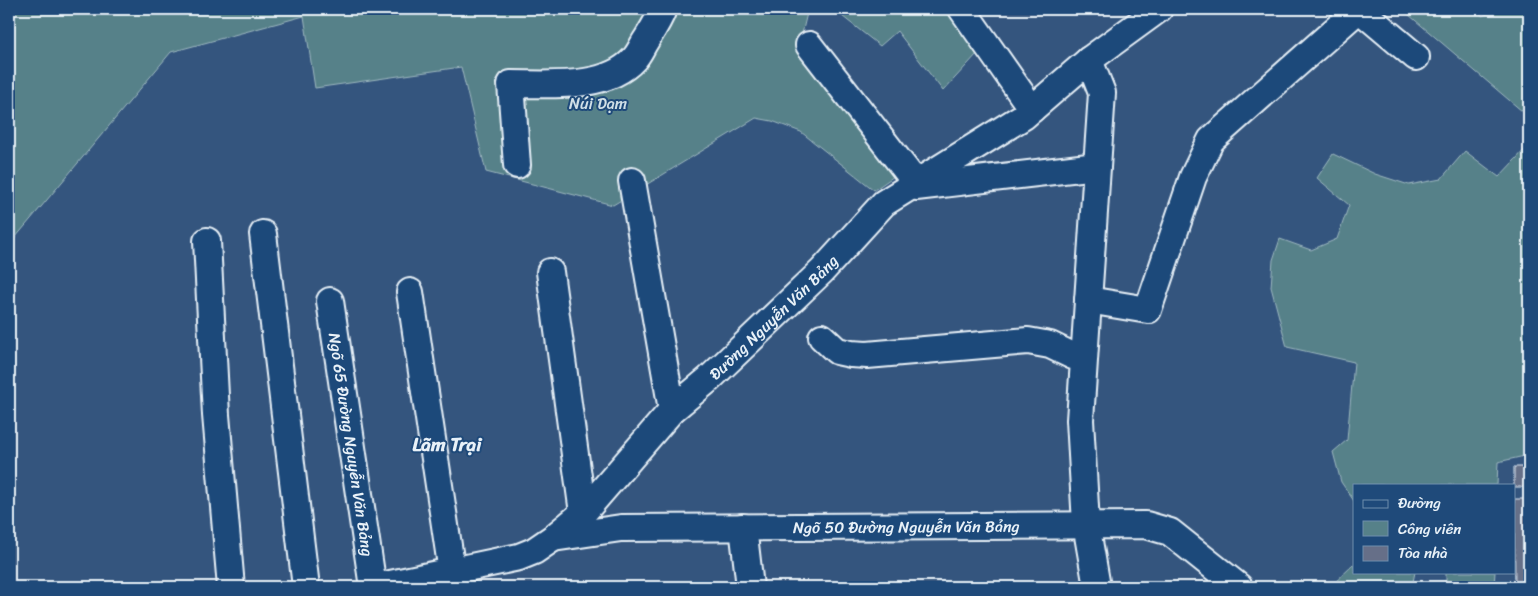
<svg xmlns="http://www.w3.org/2000/svg" width="1538" height="596" font-family="Sriracha,sans-serif">
<style>
.green{fill:#568189;stroke:#9fb9c0}
.building{fill:#666f88;stroke:#e8f1f8}
.lines{fill:none;stroke-linecap:round;stroke-linejoin:round}
.minor-casing{stroke:#e8f1f8;stroke-width:30}
.minor{stroke:#1f4a7a;stroke-width:26}
.labels{text-anchor:middle;stroke-width:4;stroke-linejoin:round;paint-order:stroke}
.park-label{font-size:16px;fill:#d2e0e7;stroke:#1f4a7a}
.street-label{font-size:16px;fill:#e8f1f8;stroke:#1f4a7a}
.quarter-label{font-size:19px;font-weight:bold;fill:#e8f1f8;stroke:#1f4a7a}
</style>
<rect width="100%" height="100%" fill="#34557e"/>
<filter id="ink" filterUnits="userSpaceOnUse"><feTurbulence type="fractalNoise" baseFrequency=".02" numOctaves="2"/><feDisplacementMap in="SourceGraphic" scale="10" xChannelSelector="R" yChannelSelector="G"/><feConvolveMatrix kernelMatrix="1 2 1 2 8 2 1 2 1" color-interpolation-filters="sRGB"/></filter>
<g filter="url(#ink)">
<path class="green" d="M 9,9 L 808,9 L 801,38 L 900,172 L 874,190 L 801,132 L 772,121 L 756,118 L 613,205 L 486,172 L 461,67 L 315,88 L 304,16 L 171,52 L 15,238 L 9,229 Z
M 833,9 L 947,9 L 978,53 L 943,91 L 897,31 L 880,46 Z
M 1402,9 L 1478,9 L 1482,16 L 1501,9 L 1529,9 L 1529,117 Z
M 1529,145 L 1529,455 L 1498,462 L 1497,485 L 1354,485 L 1354,501 L 1341,482 L 1333,452 L 1347,440 L 1354,362 L 1287,347 L 1271,287 L 1273,260 L 1280,239 L 1311,250 L 1337,239 L 1349,205 L 1317,178 L 1333,154 L 1375,174 L 1409,185 L 1441,179 L 1465,151 L 1499,177 Z
M 1354,564 L 1354,572 L 1415,572 L 1412,587 L 1330,587 Z
M 1446,572 L 1495,572 L 1494,587 L 1446,587 Z"/>
<path class="building" d="M 1514,467 L 1529,467 L 1529,487 L 1514,487 Z
M 1514,499 L 1529,499 L 1529,587 L 1515,587 Z"/>
<g class="lines">
<defs>
<g id="minor">
<path d="M 962,9 L 1032,109"/>
<path d="M 1359,9 L 1416,57"/>
<path d="M 809,45 L 916,183"/>
<path d="M 1089,60 L 1102,93 L 1080,420 L 1086,524 L 1097,587"/>
<path d="M 517,165 L 511,84 C 549,84 606,90 634,59 C 639,54 642,46 646,40 C 653,29 659,20 663,9"/>
<path d="M 632,181 L 672,410"/>
<path d="M 916,187 L 1097,166"/>
<path d="M 263,234 L 306,587"/>
<path d="M 207,241 L 216,415 L 231,587"/>
<path d="M 550,272 L 583,513"/>
<path d="M 410,292 L 452,572"/>
<path d="M 1088,300 L 1148,310 L 1193,177 L 1211,140 L 1359,9"/>
<path id="s1" d="M 330,301 L 373,587"/>
<path d="M 822,337 L 837,351 L 851,354 L 867,355 L 1028,341 L 1050,345 L 1073,356 L 1084,356"/>
<path d="M 743,527 L 750,587"/>
<path id="s2" d="M 553,538 L 621,528 L 1146,525 L 1170,532 L 1239,587"/>
<path id="s3" d="M 376,587 L 519,557 L 534,551 L 553,538 L 583,513 L 672,410 L 709,379 L 822,271 L 884,203 L 1024,116 L 1089,60 L 1159,9"/>
</g>
</defs>
<use href="#minor" class="minor-casing"/>
<use href="#minor" class="minor"/>
</g>
</g>
<g class="labels">
<g class="park-label">
<text x="598" y="109">Núi Dạm</text>
</g>
<g class="street-label">
<text dy="6" stroke="none"><textPath href="#s3" startOffset="498">Đường Nguyễn Văn Bảng</textPath></text>
<text dy="6" stroke="none"><textPath href="#s1" startOffset="145">Ngõ 65 Đường Nguyễn Văn Bảng</textPath></text>
<text dy="6" stroke="none"><textPath href="#s2" startOffset="354">Ngõ 50 Đường Nguyễn Văn Bảng</textPath></text>
</g>
<g class="quarter-label">
<text x="447" y="451">Lãm Trại</text>
</g>
</g>
<rect width="1538" height="596" fill="none" stroke="#1f4a7a" stroke-width="30"/>
<rect x="15" y="15" width="1508" height="566" fill="none" stroke="#e8f1f8" stroke-width="2" filter="url(#ink)"/>
<rect x="1353" y="484" width="162" height="90" fill="#1f4a7a" stroke="#6f8dac"/>
<rect x="1363" y="500" width="25" height="8" fill="#1f4a7a" stroke="#6f8dac"/>
<text x="1398" y="508" font-size="15" fill="#e8f1f8">Đường</text>
<rect x="1363" y="521" width="25" height="15" fill="#568189" stroke="#6f8dac"/>
<text x="1398" y="534" font-size="15" fill="#e8f1f8">Công viên</text>
<rect x="1363" y="546" width="25" height="15" fill="#666f88" stroke="#6f8dac"/>
<text x="1398" y="558" font-size="15" fill="#e8f1f8">Tòa nhà</text>
</svg>
